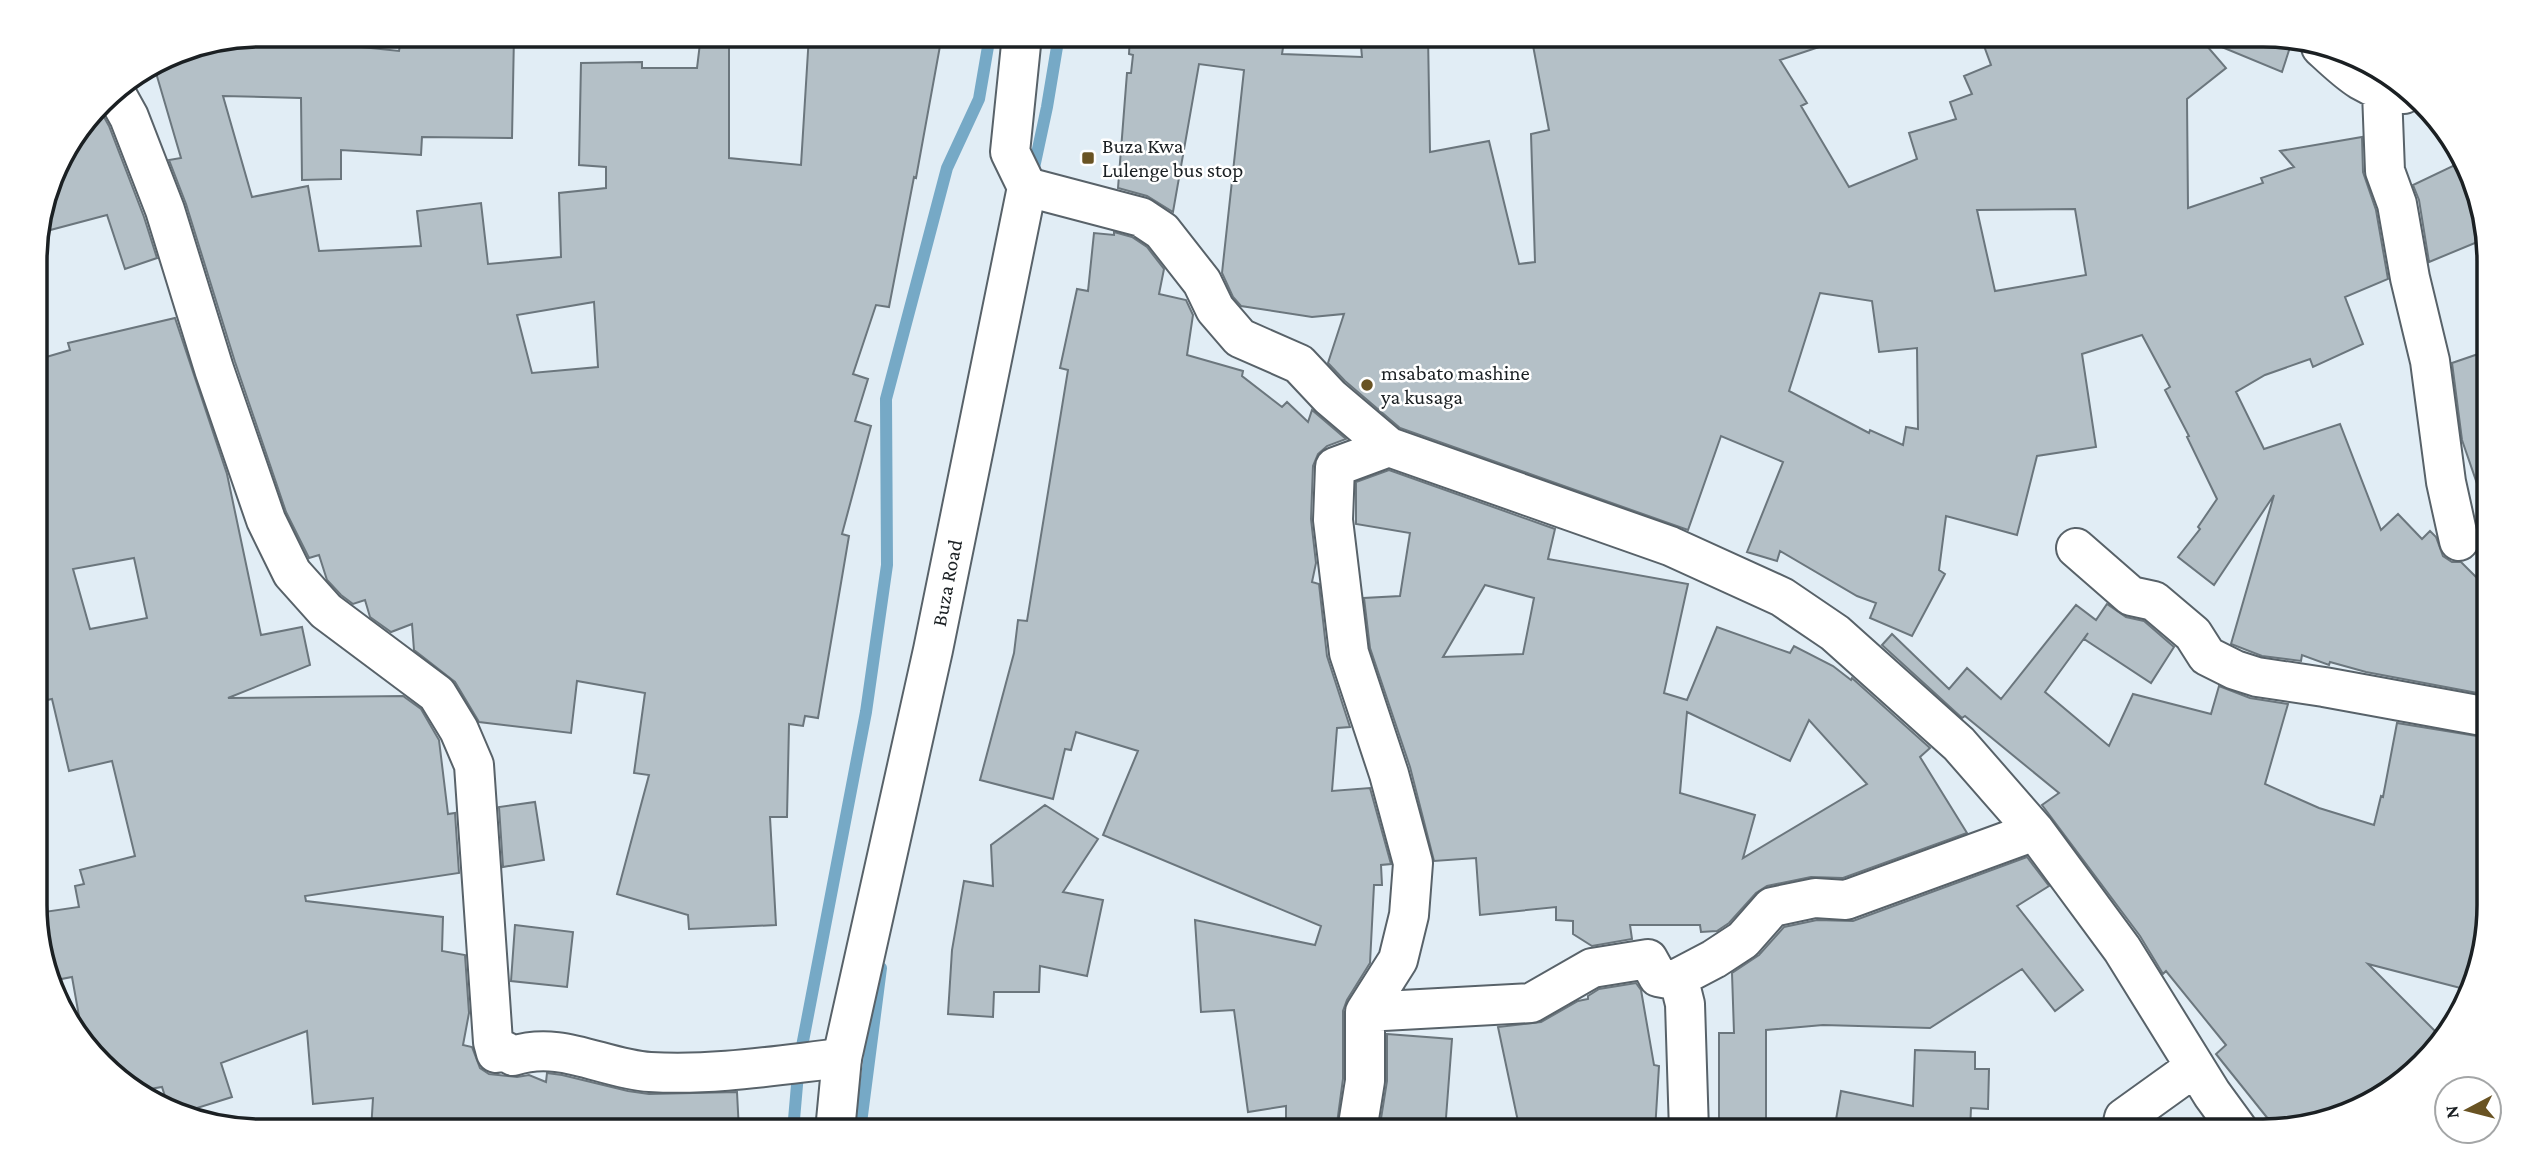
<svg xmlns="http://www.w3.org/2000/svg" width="2524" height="1166" font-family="'Crimson Pro',serif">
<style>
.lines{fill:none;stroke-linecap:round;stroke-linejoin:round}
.stream{stroke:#76a9c6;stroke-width:12}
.building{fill:#b4c0c7;stroke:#6b767d;stroke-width:2;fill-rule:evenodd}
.minor-casing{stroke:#586269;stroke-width:42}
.major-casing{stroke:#586269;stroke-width:42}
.minor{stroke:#fff;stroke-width:38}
.major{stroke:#fff;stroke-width:38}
.poi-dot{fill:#695323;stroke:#fff;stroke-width:2.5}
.labels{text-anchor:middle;stroke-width:5;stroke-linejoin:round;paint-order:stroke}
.poi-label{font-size:21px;fill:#1b2023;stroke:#fff;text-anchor:start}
.street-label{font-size:21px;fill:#1b2023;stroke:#fff}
.rim{fill:none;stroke:#1b2023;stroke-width:3.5}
</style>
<rect width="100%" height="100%" fill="#e1edf5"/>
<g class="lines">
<path class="stream" d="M 1032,177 L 1047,107 L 1059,35
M 793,1131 L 799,1062 L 866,712 L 887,565 L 886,399 L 947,168 L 979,99 L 990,35
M 860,1131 L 881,968"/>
</g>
<path class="building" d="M 262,35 L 343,35 L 343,45 L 399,51 L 402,35 L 514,35 L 512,138 L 422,137 L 421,155 L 341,150 L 341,179 L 302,180 L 301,98 L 223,96 L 252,197 L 308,186 L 319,251 L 421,246 L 417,211 L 481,203 L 488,264 L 561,257 L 559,193 L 606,188 L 606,167 L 579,165 L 581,63 L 642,62 L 642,68 L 697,68 L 701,35 L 729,35 L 729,158 L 801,165 L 809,35 L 942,35 L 916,178 L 914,177 L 889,307 L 876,305 L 853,374 L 868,379 L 855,421 L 871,426 L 842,534 L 849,536 L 818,718 L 805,716 L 803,726 L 789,724 L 787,817 L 770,817 L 776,925 L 689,929 L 688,915 L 617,894 L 649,775 L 634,773 L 645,693 L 577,681 L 571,733 L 479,722 L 455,682 L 414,650 L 412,624 L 391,632 L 370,617 L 365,600 L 353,604 L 341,595 L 327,580 L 319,555 L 309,558 L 286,512 L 235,362 L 186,204 L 169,160 L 181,158 L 154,66 L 175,52 ZM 594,302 L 598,367 L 532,373 L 517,315 Z
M 1130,35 L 1285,35 L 1282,54 L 1362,57 L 1360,35 L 1428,35 L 1430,152 L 1489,141 L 1519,264 L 1535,262 L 1531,134 L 1549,130 L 1531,35 L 1836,35 L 1837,41 L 1780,60 L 1807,103 L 1801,106 L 1849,187 L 1917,159 L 1909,133 L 1956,119 L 1950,102 L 1972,94 L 1964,76 L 1991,65 L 1980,35 L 2073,35 L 2075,45 L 2130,35 L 2262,35 L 2292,41 L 2282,72 L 2200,38 L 2226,68 L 2187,99 L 2188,208 L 2263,183 L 2261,178 L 2294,167 L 2280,151 L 2362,137 L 2363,172 L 2376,210 L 2388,279 L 2345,297 L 2363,344 L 2313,367 L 2310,359 L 2265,375 L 2236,392 L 2264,449 L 2340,424 L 2381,530 L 2398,514 L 2422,539 L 2430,531 L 2436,537 L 2443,556 L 2452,562 L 2461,562 L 2488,589 L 2488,695 L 2366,672 L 2330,662 L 2329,665 L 2302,655 L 2301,661 L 2262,656 L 2231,644 L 2274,495 L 2214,585 L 2178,557 L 2200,529 L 2198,527 L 2217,499 L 2187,437 L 2189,436 L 2165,390 L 2170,387 L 2142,335 L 2082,354 L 2096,447 L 2037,456 L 2017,535 L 1946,516 L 1939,570 L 1945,574 L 1912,636 L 1870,618 L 1876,603 L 1857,596 L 1780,551 L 1777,561 L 1747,552 L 1783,462 L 1721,436 L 1688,530 L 1400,428 L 1345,381 L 1328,363 L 1344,314 L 1312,317 L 1241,306 L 1233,297 L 1222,273 L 1244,70 L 1199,64 L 1173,212 L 1147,196 L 1118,188 L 1127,73 L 1131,73 L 1133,55 L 1129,54 ZM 2075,209 L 2086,275 L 1995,291 L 1977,210 ZM 1820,293 L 1872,301 L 1879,352 L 1917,348 L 1918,429 L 1906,427 L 1903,445 L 1870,430 L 1869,433 L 1789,391 Z
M 99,108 L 109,126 L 144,217 L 157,258 L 125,269 L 107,215 L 39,233 L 59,161 Z
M 2459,163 L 2487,232 L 2487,238 L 2429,262 L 2419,200 L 2413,185 Z
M 1114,232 L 1132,237 L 1147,247 L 1164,269 L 1159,294 L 1186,300 L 1193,315 L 1187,355 L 1243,371 L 1242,376 L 1282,407 L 1287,402 L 1308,422 L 1312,410 L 1346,439 L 1327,446 L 1318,454 L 1313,466 L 1311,519 L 1316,563 L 1312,582 L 1319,584 L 1327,656 L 1350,727 L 1337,728 L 1332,791 L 1370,788 L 1391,864 L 1381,865 L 1382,885 L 1374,885 L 1370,963 L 1347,1000 L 1343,1011 L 1343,1079 L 1336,1131 L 1286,1131 L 1286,1106 L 1248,1112 L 1234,1010 L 1201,1012 L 1195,920 L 1315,945 L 1321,926 L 1103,835 L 1138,751 L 1076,732 L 1071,750 L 1065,749 L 1053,799 L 980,780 L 1014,653 L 1018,620 L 1027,621 L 1068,370 L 1060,368 L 1077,289 L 1088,291 L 1094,233 L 1114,235 Z
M 175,318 L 227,474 L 261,635 L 302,627 L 310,665 L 228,698 L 403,696 L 421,709 L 439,740 L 448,814 L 455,813 L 459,873 L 305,896 L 306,901 L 443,917 L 442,951 L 465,955 L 469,1013 L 463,1045 L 472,1047 L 480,1068 L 489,1074 L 517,1077 L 529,1075 L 546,1082 L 547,1073 L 562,1075 L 628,1091 L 649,1094 L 737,1092 L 739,1131 L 502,1131 L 473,1125 L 471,1131 L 371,1131 L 373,1098 L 313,1104 L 307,1031 L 221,1063 L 232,1097 L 178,1114 L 169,1109 L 162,1087 L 144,1090 L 84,1044 L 72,977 L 56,980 L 37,934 L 37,913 L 79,907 L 75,886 L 84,884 L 80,870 L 135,856 L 112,761 L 69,771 L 52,699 L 42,701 L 36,674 L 36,639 L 45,638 L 36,606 L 36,360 L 70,350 L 68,343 ZM 134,558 L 147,618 L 90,629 L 73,569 Z
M 2487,351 L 2488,497 L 2482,498 L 2462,440 L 2452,363 Z
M 1389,470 L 1555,529 L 1548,559 L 1688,584 L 1664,693 L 1687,700 L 1717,627 L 1790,653 L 1794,646 L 1833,666 L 1851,680 L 1852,678 L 1930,748 L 1920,757 L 1967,833 L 1843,878 L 1811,877 L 1767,886 L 1756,893 L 1729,923 L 1717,931 L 1701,932 L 1700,925 L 1630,925 L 1632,939 L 1592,946 L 1573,934 L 1573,921 L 1556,920 L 1556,907 L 1480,915 L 1476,858 L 1434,861 L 1410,767 L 1370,648 L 1364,598 L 1400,596 L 1410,533 L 1356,524 L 1356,482 ZM 1485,585 L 1534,598 L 1523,654 L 1443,657 ZM 1687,712 L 1790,761 L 1809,720 L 1867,784 L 1743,858 L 1755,815 L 1680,793 Z
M 2107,604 L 2126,617 L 2144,621 L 2174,647 L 2151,683 L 2084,639 L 2088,633 L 2045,692 L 2109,746 L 2133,694 L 2211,714 L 2219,686 L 2250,698 L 2288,704 L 2265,784 L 2319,808 L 2374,825 L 2381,796 L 2383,797 L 2397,723 L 2489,738 L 2489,905 L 2472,991 L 2368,964 L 2444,1040 L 2389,1093 L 2277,1130 L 2216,1054 L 2226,1045 L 2166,971 L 2163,974 L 2140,936 L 2042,805 L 2059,793 L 1965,716 L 1962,718 L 1882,645 L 1892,634 L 1949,689 L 1967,668 L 2001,699 L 2076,605 L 2096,620 Z
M 535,802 L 544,860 L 503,867 L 499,807 Z
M 1045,805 L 1098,839 L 1063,892 L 1103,900 L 1087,976 L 1040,966 L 1039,992 L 994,992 L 993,1017 L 948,1014 L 952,950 L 964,881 L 993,886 L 991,845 Z
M 2027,857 L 2049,886 L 2017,906 L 2083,990 L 2055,1011 L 2022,969 L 1930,1028 L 1823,1025 L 1766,1030 L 1766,1131 L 1719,1131 L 1719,1033 L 1734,1033 L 1732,973 L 1759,955 L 1784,927 L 1817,920 L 1853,921 Z
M 515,925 L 573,932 L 567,987 L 511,981 Z
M 1636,983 L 1641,990 L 1654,1065 L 1659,1066 L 1655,1131 L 1520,1131 L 1498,1027 L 1541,1022 L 1578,1001 L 1588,999 L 1588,996 L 1599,989 Z
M 1387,1034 L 1452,1039 L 1445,1131 L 1379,1131 L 1387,1081 Z
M 1915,1050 L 1975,1052 L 1975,1069 L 1989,1069 L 1988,1109 L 1971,1108 L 1970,1131 L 1834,1131 L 1841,1091 L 1913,1106 Z"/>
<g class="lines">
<defs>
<path id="minor" d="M 2321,47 C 2348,72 2366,91 2404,94
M 114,90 L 129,117 L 165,210 L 214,369 L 266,520 L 292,573 L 326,611 L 437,694 L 459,730 L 474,765 L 493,1042 L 496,1053 L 505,1051 L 513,1056 C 561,1040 603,1069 650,1072 C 713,1076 779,1065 842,1058
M 2382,92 L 2385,171 L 2397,204 L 2410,278 L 2430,361 L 2446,482 L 2459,541
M 1027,187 L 1141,217 L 1162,231 L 1202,282 L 1215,309 L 1240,338 L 1299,364 L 1330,397 L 1389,447 L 1670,546 L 1782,597 L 1835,633 L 1959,744 L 2035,831 L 2122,949 L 2212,1094 L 2239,1131
M 2076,548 L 2131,596 L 2154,601 L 2193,634 L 2207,656 L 2235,670 L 2257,677 L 2324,687 L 2488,717
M 1674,980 L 1714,959 L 1743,940 L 1772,907 L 1815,898 L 1846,900 L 2035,831
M 1365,1012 L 1531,1003 L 1592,968 L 1648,959 L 1658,977 L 1674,980 L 1681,988 L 1685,1004 L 1689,1131
M 1357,1131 L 1365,1081 L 1365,1012 L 1398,960 L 1409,915 L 1413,863 L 1389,774 L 1349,653 L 1333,520 L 1335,467 L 1389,447
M 2121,1131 L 2124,1118 L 2195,1067"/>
<path id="major" d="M 835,1131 L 842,1058 L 933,650 L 1027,187 L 1010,152 L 1022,35"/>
</defs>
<use href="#minor" class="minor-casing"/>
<use href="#major" class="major-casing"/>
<use href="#minor" class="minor"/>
<use href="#major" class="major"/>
</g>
<g class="poi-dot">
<rect x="1081" y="151" width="14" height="14" rx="3.5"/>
<circle cx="1367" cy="385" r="7"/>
</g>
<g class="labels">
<g class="poi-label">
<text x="1102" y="153">Buza Kwa<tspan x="1102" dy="24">Lulenge bus stop</tspan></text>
<text x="1381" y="380">msabato mashine<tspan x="1381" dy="24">ya kusaga</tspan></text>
</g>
<g class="street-label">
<text transform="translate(947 583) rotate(-79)" y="7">Buza Road</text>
</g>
</g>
<path d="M0 0H2524V1166H0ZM261 47H2263A214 214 0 0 1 2477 261V905A214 214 0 0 1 2263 1119H261A214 214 0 0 1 47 905V261A214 214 0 0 1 261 47Z" fill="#fff" fill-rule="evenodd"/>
<path class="rim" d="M261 47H2263A214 214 0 0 1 2477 261V905A214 214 0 0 1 2263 1119H261A214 214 0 0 1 47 905V261A214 214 0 0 1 261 47Z"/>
<g transform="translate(2468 1110) rotate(263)"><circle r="33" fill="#ffffff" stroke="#a4a6a7" stroke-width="2"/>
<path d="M0-5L12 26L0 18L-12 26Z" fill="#695323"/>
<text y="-10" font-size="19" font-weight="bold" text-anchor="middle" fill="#1b2023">N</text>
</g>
</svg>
